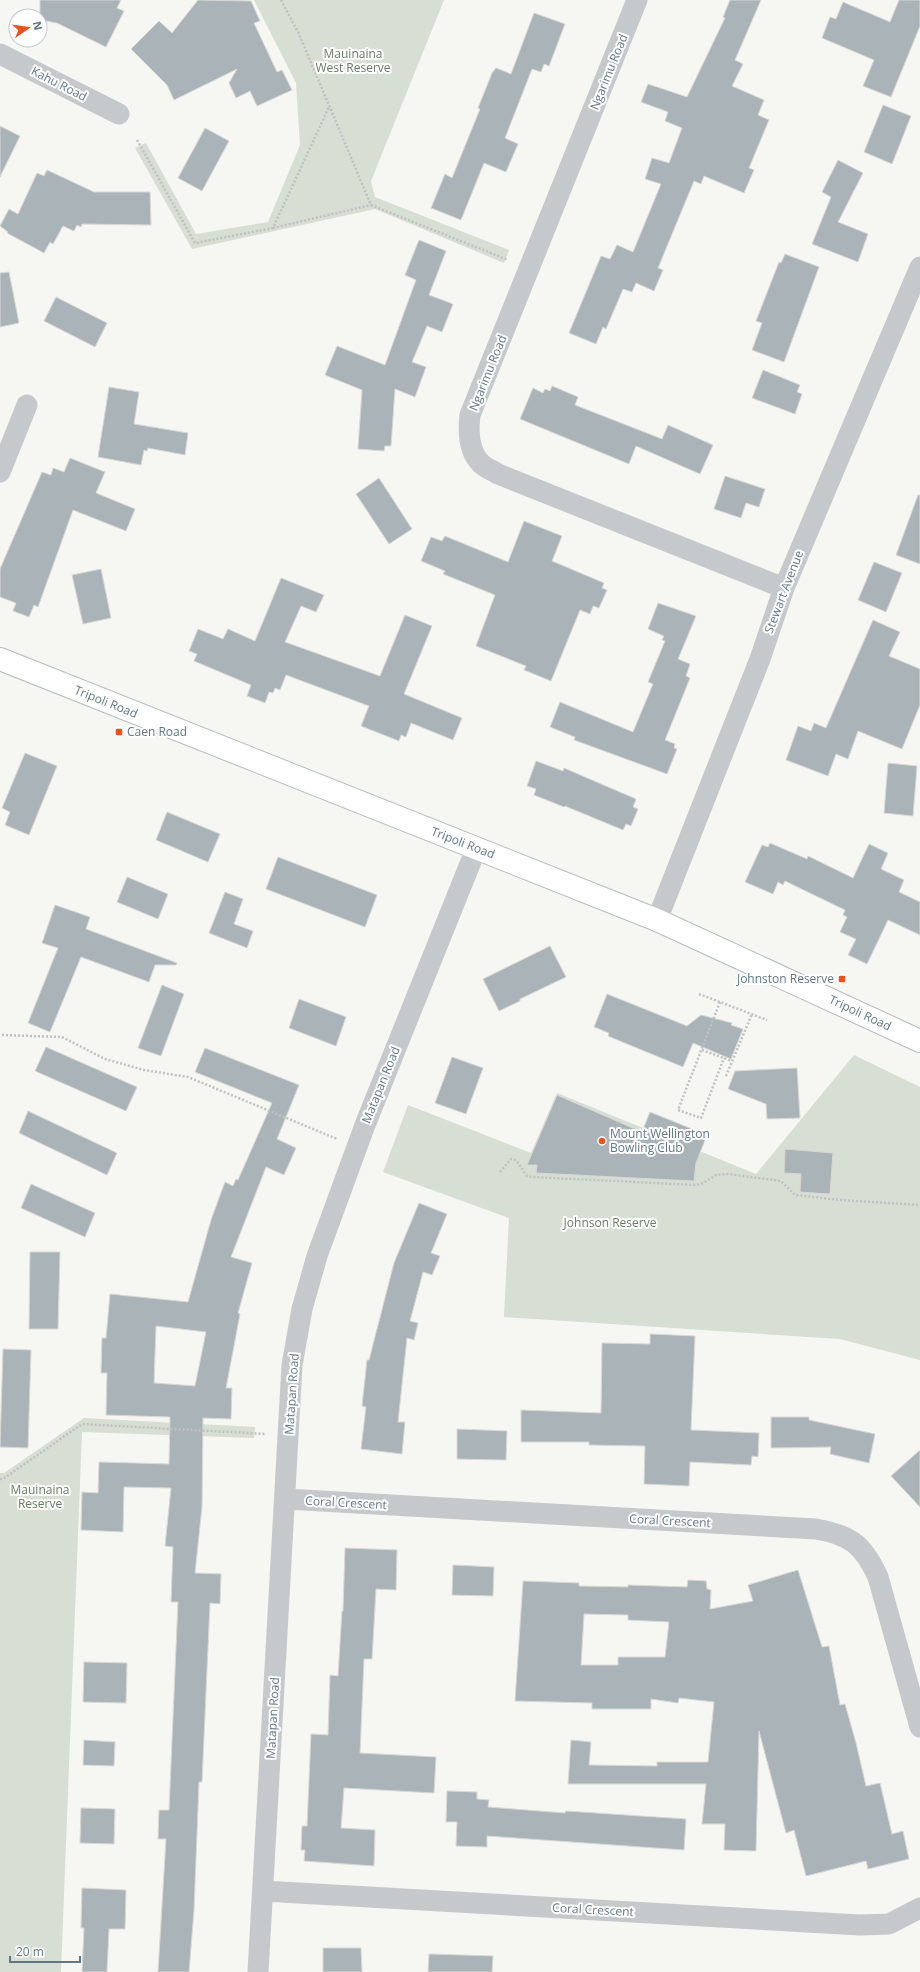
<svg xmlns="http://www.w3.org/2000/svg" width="920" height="1972" font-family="'Open Sans',sans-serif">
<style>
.green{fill:#d7ded3}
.building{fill:#aab3b8;stroke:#d8d8d5;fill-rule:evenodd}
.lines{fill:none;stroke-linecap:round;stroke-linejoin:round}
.secondary-casing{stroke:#b5bbbf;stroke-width:24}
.path{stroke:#bfc1c3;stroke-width:2.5;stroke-dasharray:2 2;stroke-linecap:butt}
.street{stroke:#c5c9cc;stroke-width:21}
.secondary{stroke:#fff;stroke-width:22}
.poi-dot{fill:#ed511c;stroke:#fff;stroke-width:1.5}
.labels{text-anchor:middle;stroke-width:4;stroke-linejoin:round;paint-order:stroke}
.park-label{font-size:12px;fill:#677c63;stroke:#fff}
.street-label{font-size:12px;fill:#637685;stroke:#fff}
.poi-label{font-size:12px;fill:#637685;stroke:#fff;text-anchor:start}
</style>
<rect width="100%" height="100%" fill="#f6f6f2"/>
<path class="green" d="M 254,0 L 444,0 L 371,181 L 375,197 L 509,250 L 504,263 L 375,209 L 192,249 L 135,148 L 146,143 L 196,234 L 268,222 L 300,145 L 296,83 Z
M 854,1055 L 920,1087 L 920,1360 L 840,1339 L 504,1317 L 509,1218 L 383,1172 L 408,1105 L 531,1153 L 557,1093 L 756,1174 Z
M 84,1418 L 255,1427 L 254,1438 L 82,1432 L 61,1972 L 0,1972 L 0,1473 L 4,1473 Z"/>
<path class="building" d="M 40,0 L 121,0 L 117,8 L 124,11 L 106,47 L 57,23 L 40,20 Z
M 198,0 L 251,1 L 260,21 L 254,23 L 277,72 L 282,70 L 292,90 L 257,106 L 250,91 L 236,98 L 229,83 L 237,69 L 174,100 L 167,85 L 131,49 L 159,21 L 172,33 Z
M 730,0 L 761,0 L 735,60 L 743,64 L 732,86 L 764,100 L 758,115 L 769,120 L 749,168 L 754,170 L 744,193 L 704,176 L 701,184 L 694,181 L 658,268 L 663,270 L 654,291 L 636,283 L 632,292 L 623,289 L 606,329 L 603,327 L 596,344 L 569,333 L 601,256 L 610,259 L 617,245 L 633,252 L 661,184 L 645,179 L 652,158 L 669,163 L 682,128 L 665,121 L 668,112 L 641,102 L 648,84 L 687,97 L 725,18 L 723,17 Z
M 899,0 L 920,0 L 920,26 L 891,97 L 863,86 L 874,60 L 822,38 L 830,17 L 836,19 L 843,2 L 890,22 Z
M 534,13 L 565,24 L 549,66 L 544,64 L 541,72 L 532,69 L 505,138 L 518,144 L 506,172 L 484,163 L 461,220 L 431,208 L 445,174 L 452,178 L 480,109 L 478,108 L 492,73 L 496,68 L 511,74 Z
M 883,105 L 911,116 L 892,164 L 864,152 Z
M 0,126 L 20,136 L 0,177 Z
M 205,128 L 229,141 L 202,191 L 178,178 Z
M 838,160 L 863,173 L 838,222 L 868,234 L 858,262 L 812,244 L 831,197 L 822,192 Z
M 47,170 L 94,192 L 150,192 L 151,225 L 82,224 L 81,227 L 77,225 L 74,231 L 63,226 L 53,244 L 50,242 L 44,253 L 7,233 L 8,232 L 0,226 L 9,209 L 18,214 L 37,173 L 44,176 Z
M 419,240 L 446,251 L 429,295 L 453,304 L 442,332 L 427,326 L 412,362 L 426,367 L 415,397 L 395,389 L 391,446 L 385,446 L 384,451 L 358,449 L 362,390 L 325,375 L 337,346 L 385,365 L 416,280 L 405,275 Z
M 785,254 L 819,267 L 784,362 L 752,350 L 762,323 L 756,321 L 779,262 L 781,263 Z
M 9,272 L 19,323 L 0,327 L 0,273 Z
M 56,297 L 107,323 L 95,347 L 44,321 Z
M 763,370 L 800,385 L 797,392 L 802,394 L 795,414 L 752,398 Z
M 552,386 L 578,397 L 575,405 L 662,439 L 668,425 L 713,445 L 700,474 L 636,446 L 629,464 L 520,419 L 533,388 L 543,393 L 545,389 L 550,391 Z
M 109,387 L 139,392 L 134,424 L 188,433 L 185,455 L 148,448 L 147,451 L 144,450 L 141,465 L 98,457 Z
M 70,458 L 105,472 L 96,493 L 135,509 L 126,531 L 73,510 L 38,607 L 34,605 L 29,617 L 13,611 L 16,603 L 0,597 L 0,569 L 42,472 L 51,475 L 53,468 L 64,472 Z
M 725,476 L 765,489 L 759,507 L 746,503 L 741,518 L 714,509 Z
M 379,478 L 412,529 L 389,544 L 356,494 Z
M 918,495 L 920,495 L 920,564 L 896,555 Z
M 524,521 L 562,536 L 552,561 L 604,583 L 602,588 L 607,590 L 599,608 L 593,606 L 590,614 L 580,610 L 551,681 L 524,670 L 526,666 L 476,646 L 495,595 L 443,574 L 445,571 L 421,561 L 431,537 L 442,541 L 445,536 L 508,562 Z
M 874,562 L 902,573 L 886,612 L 858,600 Z
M 101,569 L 111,618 L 83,624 L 72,575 Z
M 281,578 L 324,595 L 316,612 L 301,606 L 285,642 L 380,676 L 405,615 L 432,626 L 404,694 L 462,718 L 453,740 L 411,723 L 406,737 L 401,735 L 399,741 L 361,726 L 369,706 L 286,675 L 280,690 L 275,688 L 273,693 L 269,692 L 265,703 L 247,696 L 251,685 L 194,661 L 197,654 L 189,651 L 198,629 L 223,639 L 228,629 L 255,641 Z
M 658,603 L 696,616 L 678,659 L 690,664 L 686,676 L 690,678 L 665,740 L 675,744 L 674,748 L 677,749 L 667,774 L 574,740 L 575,737 L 550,727 L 560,702 L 633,732 L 653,684 L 648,682 L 665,641 L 662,640 L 664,636 L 648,629 Z
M 873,620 L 900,632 L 889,656 L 920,669 L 920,705 L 902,749 L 858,731 L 848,759 L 836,754 L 828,776 L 786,760 L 798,726 L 811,731 L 814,723 L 826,728 Z
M 25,753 L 57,766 L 29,835 L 5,825 L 10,812 L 2,808 Z
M 536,761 L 563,771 L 564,768 L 636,799 L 633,807 L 638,809 L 631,826 L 626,824 L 623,830 L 565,806 L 564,807 L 534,795 L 536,789 L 527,786 Z
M 888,763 L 917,766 L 913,816 L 884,813 Z
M 167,812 L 220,834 L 208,862 L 156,840 Z
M 770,843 L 807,859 L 808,856 L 853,878 L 869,844 L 888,853 L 881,869 L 904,880 L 899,892 L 920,902 L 920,935 L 888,920 L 867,964 L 848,955 L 856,939 L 840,932 L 847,917 L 843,915 L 845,910 L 785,881 L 783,885 L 778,882 L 773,894 L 745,882 L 762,845 L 768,847 Z
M 278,857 L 377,895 L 365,927 L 266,889 Z
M 127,877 L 168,894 L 158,919 L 117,902 Z
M 225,892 L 243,899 L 234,924 L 253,931 L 247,948 L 209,933 Z
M 55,905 L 90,917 L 86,929 L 177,963 L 176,965 L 155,965 L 149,982 L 81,957 L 50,1032 L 28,1023 L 58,948 L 42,943 Z
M 550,946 L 566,977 L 520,999 L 520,1001 L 499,1011 L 483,979 Z
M 162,985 L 184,994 L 161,1056 L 138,1048 Z
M 607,994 L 687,1026 L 701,1015 L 732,1023 L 731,1025 L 743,1029 L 731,1059 L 693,1043 L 683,1067 L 608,1036 L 609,1033 L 594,1027 Z
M 299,999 L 346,1017 L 336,1046 L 289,1028 Z
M 46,1047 L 137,1087 L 126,1111 L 35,1071 Z
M 205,1048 L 299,1085 L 277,1139 L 296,1148 L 284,1175 L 266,1167 L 231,1257 L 252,1263 L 238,1313 L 240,1314 L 226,1388 L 232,1388 L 231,1419 L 203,1418 L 202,1507 L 195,1573 L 221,1574 L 220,1604 L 210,1603 L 202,1782 L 199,1782 L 194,1910 L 189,1972 L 158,1972 L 166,1839 L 158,1839 L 159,1810 L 169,1810 L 178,1602 L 171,1602 L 173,1547 L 165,1546 L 171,1488 L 124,1487 L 123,1532 L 81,1530 L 82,1492 L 98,1493 L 99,1462 L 169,1464 L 170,1417 L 106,1415 L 107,1373 L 101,1373 L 102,1338 L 106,1338 L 110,1294 L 188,1302 L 211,1220 L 225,1182 L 233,1186 L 236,1179 L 238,1180 L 272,1103 L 195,1072 ZM 156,1326 L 206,1332 L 195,1386 L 154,1383 Z
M 452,1057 L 483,1068 L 466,1114 L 435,1103 Z
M 797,1068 L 800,1118 L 767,1119 L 766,1104 L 728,1089 L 735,1071 Z
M 557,1095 L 642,1132 L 650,1112 L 707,1135 L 696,1163 L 694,1181 L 536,1173 L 537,1165 L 527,1165 Z
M 28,1111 L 117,1153 L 107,1175 L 19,1133 Z
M 785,1149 L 833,1153 L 830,1194 L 800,1192 L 801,1174 L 784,1173 Z
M 31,1184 L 95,1213 L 85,1237 L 21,1208 Z
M 419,1203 L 447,1214 L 431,1253 L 440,1256 L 432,1275 L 423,1272 L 410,1321 L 418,1323 L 414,1340 L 407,1338 L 398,1422 L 405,1422 L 402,1454 L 361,1449 L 366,1407 L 362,1406 L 367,1360 L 369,1360 L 394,1263 Z
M 30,1252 L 60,1252 L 58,1329 L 29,1329 Z
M 650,1334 L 695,1336 L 691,1430 L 759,1433 L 758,1457 L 752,1456 L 751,1465 L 690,1462 L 689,1486 L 644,1484 L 645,1446 L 589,1445 L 589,1442 L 521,1442 L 521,1410 L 601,1413 L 602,1343 L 650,1344 Z
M 3,1349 L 31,1350 L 28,1448 L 0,1447 Z
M 771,1417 L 809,1417 L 809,1420 L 875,1434 L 869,1463 L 830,1454 L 831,1447 L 771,1448 Z
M 457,1429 L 507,1431 L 506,1460 L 457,1459 Z
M 920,1450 L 920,1507 L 891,1476 Z
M 345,1548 L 397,1550 L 396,1590 L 376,1589 L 372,1659 L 364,1659 L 360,1753 L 436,1757 L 434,1793 L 344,1788 L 341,1828 L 375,1830 L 374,1866 L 304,1861 L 305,1850 L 301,1850 L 302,1826 L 307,1826 L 311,1734 L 328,1735 L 330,1675 L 338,1676 L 342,1611 L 343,1611 Z
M 453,1565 L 494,1567 L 493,1596 L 452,1595 Z
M 798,1570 L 822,1647 L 829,1646 L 840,1705 L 845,1704 L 856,1743 L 866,1786 L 880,1783 L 892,1834 L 903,1831 L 909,1859 L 868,1869 L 866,1861 L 806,1876 L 794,1830 L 786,1833 L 759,1731 L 756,1851 L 724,1850 L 725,1824 L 702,1824 L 706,1784 L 568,1784 L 571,1740 L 591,1742 L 589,1765 L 657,1766 L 657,1762 L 708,1762 L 714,1702 L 679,1698 L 678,1703 L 651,1699 L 651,1709 L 592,1709 L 592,1703 L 515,1701 L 523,1581 L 579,1583 L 579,1586 L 628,1587 L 628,1585 L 687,1587 L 688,1580 L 706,1581 L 707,1589 L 711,1590 L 710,1609 L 753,1601 L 748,1585 ZM 584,1614 L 628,1615 L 628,1620 L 669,1622 L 665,1657 L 618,1657 L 618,1665 L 581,1665 Z
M 84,1662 L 127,1663 L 126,1703 L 83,1702 Z
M 84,1740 L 115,1742 L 114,1766 L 83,1765 Z
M 447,1791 L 477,1792 L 477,1799 L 489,1800 L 488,1807 L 565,1813 L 566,1811 L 686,1819 L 684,1850 L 487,1836 L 487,1847 L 456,1846 L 457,1822 L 446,1822 Z
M 81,1808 L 115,1809 L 114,1844 L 80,1843 Z
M 82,1888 L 126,1890 L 125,1929 L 109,1929 L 107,1972 L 82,1972 L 84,1928 L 81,1928 Z
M 323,1948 L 361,1948 L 362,1972 L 323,1972 Z
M 429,1954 L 493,1956 L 492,1972 L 428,1972 Z"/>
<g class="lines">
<defs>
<path id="secondary" d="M 0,659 L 657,920 L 920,1041"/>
</defs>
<use href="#secondary" class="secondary-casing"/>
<path class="path" d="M 281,0 L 299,34 L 371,205 L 508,260
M 137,140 L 195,243 L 273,228 L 329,107
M 273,228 L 371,205
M 699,994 L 767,1020
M 720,1002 L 678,1110 L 701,1118 L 724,1058
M 2,1035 L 62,1037 L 105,1059 L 144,1070 L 188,1077 L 337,1139
M 702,1050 L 732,1061
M 726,1076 L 752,1014
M 500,1172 L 511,1159 L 516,1160 L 527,1176 L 532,1177 L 696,1185 L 703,1183 L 716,1175 L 728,1174 L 781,1181 L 795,1195 L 840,1200 L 920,1205
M 0,1479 L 3,1479 L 82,1424 L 266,1434"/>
<path class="street" d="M 637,0 L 470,415 C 468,432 468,454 484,466 C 488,469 494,471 498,474 L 784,588
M 0,54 L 119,114
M 0,472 L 27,405
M 657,920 L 760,659 L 784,588 L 920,267
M 286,1499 L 816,1529 C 850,1535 863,1544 878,1577 L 920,1727
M 263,1891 L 860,1925 L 889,1924 L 920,1908
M 258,1972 L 292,1365 L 302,1309 L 317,1256 L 365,1125 L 476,849"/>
<use href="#secondary" class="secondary"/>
</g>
<g class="poi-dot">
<rect x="115" y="728" width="8" height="8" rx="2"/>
<rect x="838" y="975" width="8" height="8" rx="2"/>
<circle cx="602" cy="1141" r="4"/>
</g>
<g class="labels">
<g class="park-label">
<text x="353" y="58">Mauinaina<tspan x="353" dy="14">West Reserve</tspan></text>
<text x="610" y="1227">Johnson Reserve</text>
<text x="40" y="1494">Mauinaina<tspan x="40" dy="14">Reserve</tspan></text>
</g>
<g class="street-label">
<text transform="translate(609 72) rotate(-68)" y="4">Ngarimu Road</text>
<text transform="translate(59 84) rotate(27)" y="4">Kahu Road</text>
<text transform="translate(488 373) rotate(-68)" y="4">Ngarimu Road</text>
<text transform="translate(784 592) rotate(-69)" y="4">Stewart Avenue</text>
<text transform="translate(106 702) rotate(22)" y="4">Tripoli Road</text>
<text transform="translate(463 843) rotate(21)" y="4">Tripoli Road</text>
<text transform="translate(860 1013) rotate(25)" y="4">Tripoli Road</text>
<text transform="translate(381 1085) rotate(-68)" y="4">Matapan Road</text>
<text transform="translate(292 1394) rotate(-86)" y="4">Matapan Road</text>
<text transform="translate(346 1503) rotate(3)" y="4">Coral Crescent</text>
<text transform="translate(670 1521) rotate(3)" y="4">Coral Crescent</text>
<text transform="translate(273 1718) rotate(-87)" y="4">Matapan Road</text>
<text transform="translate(593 1910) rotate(3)" y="4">Coral Crescent</text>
</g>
<g class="poi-label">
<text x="127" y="736">Caen Road</text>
<text x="834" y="983" text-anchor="end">Johnston Reserve</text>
<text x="610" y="1138">Mount Wellington<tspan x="610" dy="14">Bowling Club</tspan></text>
</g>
</g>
<g transform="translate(28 28) rotate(77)"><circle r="19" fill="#ffffff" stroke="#c1c8ce"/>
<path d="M0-3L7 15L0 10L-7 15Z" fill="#ed511c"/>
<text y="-6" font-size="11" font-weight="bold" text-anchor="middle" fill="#637685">N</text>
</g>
<path d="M10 1956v6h70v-6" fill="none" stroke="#637685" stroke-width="2"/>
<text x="16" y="1956" font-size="12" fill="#637685" stroke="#ffffff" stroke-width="3" paint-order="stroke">20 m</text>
</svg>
